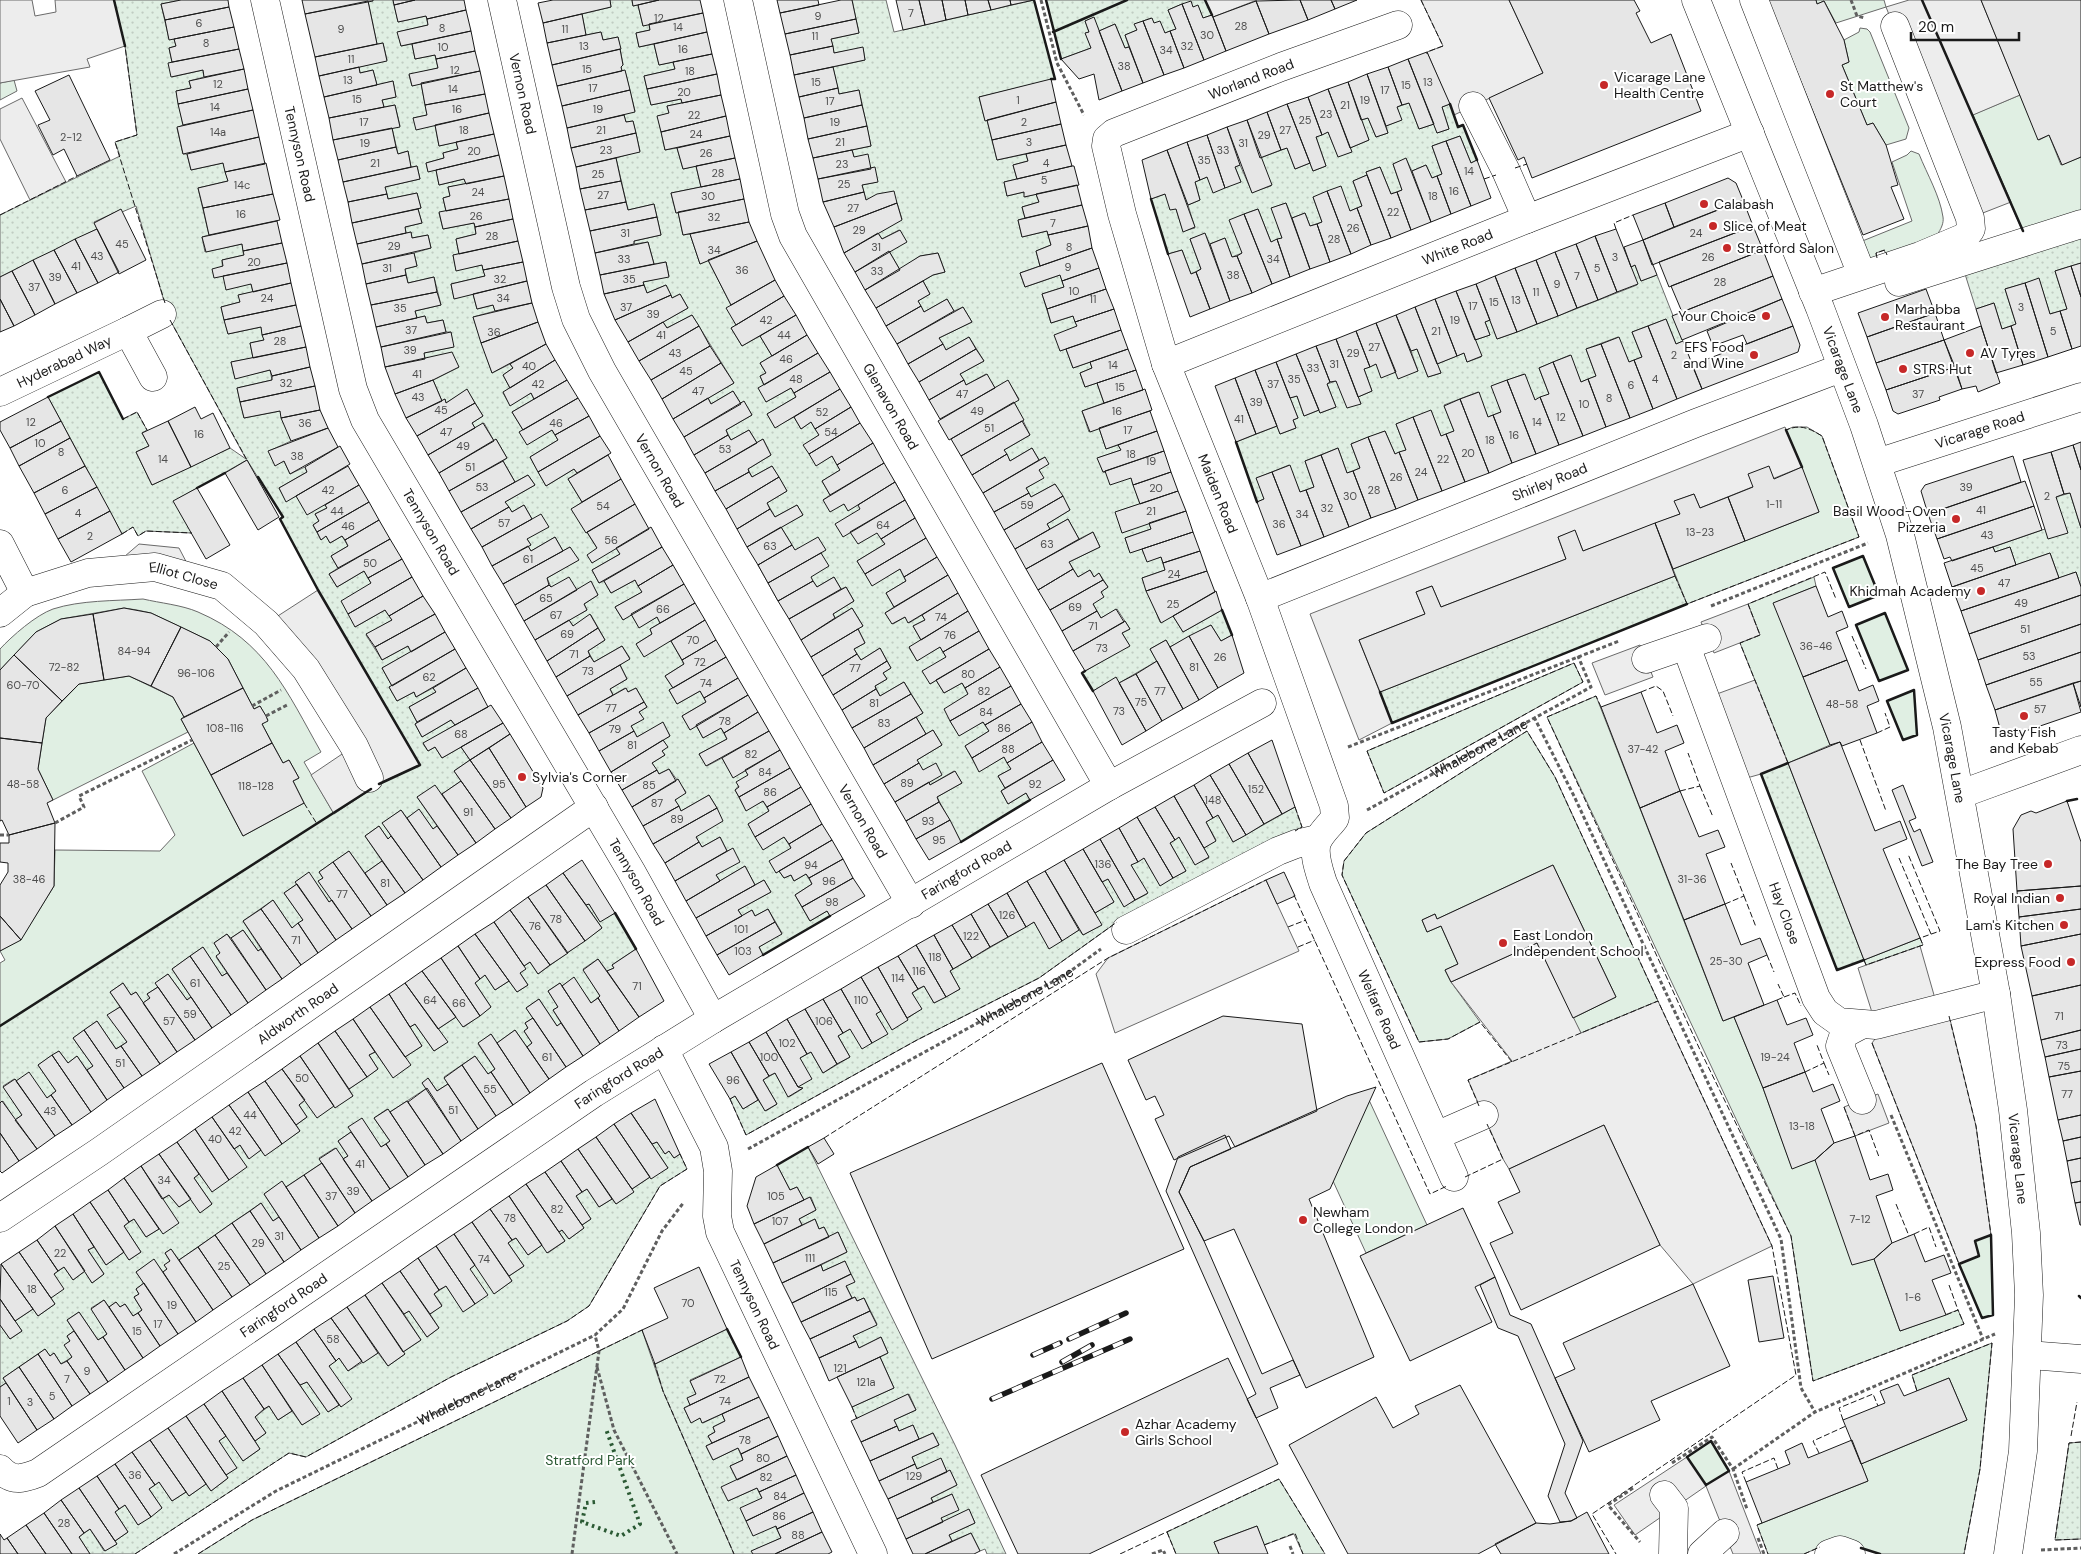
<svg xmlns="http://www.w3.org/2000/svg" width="2081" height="1554" font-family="'DM Sans',sans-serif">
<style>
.green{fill:#e0efe3;stroke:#6a6a6a}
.garden{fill:url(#garden-dots);stroke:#6a6a6a}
.parking{fill:#ededed;stroke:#6a6a6a}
.building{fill:#e6e6e6;stroke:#1a1a1a}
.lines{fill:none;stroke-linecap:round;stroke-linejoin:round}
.minor-casing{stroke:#1a1a1a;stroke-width:29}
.major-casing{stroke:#1a1a1a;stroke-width:29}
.path{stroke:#5f5f5f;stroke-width:3;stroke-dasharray:4 2.5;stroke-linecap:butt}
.minor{stroke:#fff;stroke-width:28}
.major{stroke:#fff;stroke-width:28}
.rail-casing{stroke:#1a1a1a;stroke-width:5.5}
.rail{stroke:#fff;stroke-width:4;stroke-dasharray:11;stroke-linecap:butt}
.hedge{stroke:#2b5a34;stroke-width:4;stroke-dasharray:2.5 4;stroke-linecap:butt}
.fence{stroke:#1a1a1a;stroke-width:1;stroke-dasharray:6 2.5;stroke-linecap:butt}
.wall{stroke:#1a1a1a;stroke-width:2.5}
.poi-dot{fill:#c62828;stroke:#fff;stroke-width:2}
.labels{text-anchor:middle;stroke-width:4;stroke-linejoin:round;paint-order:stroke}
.number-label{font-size:11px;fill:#4d4d4d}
.poi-label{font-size:14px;fill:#1a1a1a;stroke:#fff;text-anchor:start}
.street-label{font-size:14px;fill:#1a1a1a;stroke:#fff}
.park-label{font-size:14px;fill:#2b5a34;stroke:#fff}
</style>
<defs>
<pattern id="garden-dots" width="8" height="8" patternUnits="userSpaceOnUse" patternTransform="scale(1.25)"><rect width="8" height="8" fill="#e0efe3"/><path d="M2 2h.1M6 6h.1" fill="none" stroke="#c0ccc2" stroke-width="1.8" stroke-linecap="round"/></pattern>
</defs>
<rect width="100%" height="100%" fill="#fff"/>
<path class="green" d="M 1816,0 L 1884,0 L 1886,7 L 1836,23 L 1824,1 L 1817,4 Z
M 1860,28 L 1867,29 L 1870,32 L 1909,128 L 1906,139 L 1886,145 L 1873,123 L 1867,125 L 1842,65 L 1849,62 L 1844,40 L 1859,32 Z
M 14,80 L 17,91 L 0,100 L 0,83 Z
M 2020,95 L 2039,140 L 2049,135 L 2061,165 L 2081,157 L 2081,215 L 2023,232 L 1972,115 Z
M 1911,151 L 1919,154 C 1927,174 1940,196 1943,217 C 1944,223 1941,229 1937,235 L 1887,256 L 1884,250 L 1876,253 L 1877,259 L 1863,265 L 1855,244 L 1912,221 L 1892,162 L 1907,155 Z
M 1793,427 L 1807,427 L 1822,436 L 1859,537 L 1687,604 L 1673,569 L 1819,512 L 1786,430 Z
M 1863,556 L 1879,595 L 1849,607 L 1833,568 Z
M 1814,577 L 1816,586 L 1774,603 L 1830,745 L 1788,763 L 1740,643 L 1760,635 L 1748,604 Z
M 143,599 C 160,603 182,605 198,612 C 266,641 287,692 321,752 L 304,762 L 334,814 L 0,1026 L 0,963 L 5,960 L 0,951 L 21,939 L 54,886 L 55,850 L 160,851 L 175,835 L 142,771 L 194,743 L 243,836 L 304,803 L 293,781 L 299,778 L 289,760 L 283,763 L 262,724 L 268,720 L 260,706 L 254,709 L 228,659 L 210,641 L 151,613 L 137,610 L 124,608 L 61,619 L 36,632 L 0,670 L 0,649 C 12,636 36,615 53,609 C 81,600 114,601 143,599 Z
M 1885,613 L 1908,670 L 1879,681 L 1856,625 Z
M 1574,663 L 1583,682 L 1384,793 L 1367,751 Z
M 129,676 L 173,697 L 184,717 L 181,719 L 188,732 L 53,800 L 38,769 L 46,718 L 79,684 Z
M 1914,690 L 1917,735 L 1903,740 L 1887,701 Z
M 1596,696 L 1723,1021 L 1734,1017 L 1763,1088 L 1792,1168 L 1815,1160 L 1874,1259 L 1900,1331 L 1958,1310 L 1964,1324 L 1813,1381 L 1791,1236 L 1547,717 Z
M 1527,731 L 1555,777 L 1658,1001 L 1581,1033 L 1573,1018 L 1616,997 L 1553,865 L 1437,919 L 1435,914 L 1422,920 L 1427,932 L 1441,926 L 1458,964 L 1445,970 L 1451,982 L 1480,1022 L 1448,1039 L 1419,1042 L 1342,875 L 1344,861 L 1366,833 Z
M 1920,938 L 1923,945 L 1866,965 L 1864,960 Z
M 1369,1100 L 1427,1225 L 1366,1253 L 1333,1181 Z
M 1991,1235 L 1993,1315 L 1982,1318 L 1959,1264 L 1979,1256 L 1975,1241 Z
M 642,1330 L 663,1391 L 734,1554 L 198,1554 L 252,1520 Z
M 1992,1343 L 1980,1469 L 1964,1554 L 1880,1554 L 1836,1540 L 1804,1554 L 1768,1554 L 1757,1525 L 1868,1481 L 1861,1464 L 1967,1420 L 1949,1378 L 1917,1391 L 1912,1375 Z
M 1711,1441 L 1729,1471 L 1706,1485 L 1687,1457 Z
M 1279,1479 L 1325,1554 L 1303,1554 L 1294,1534 L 1264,1545 L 1257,1526 L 1214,1542 L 1219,1554 L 1176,1554 L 1167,1532 Z"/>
<path class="garden" d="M 114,0 L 181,0 L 161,4 L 169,39 L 174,39 L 176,46 L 169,48 L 172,62 L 172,77 L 203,70 L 204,77 L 189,81 L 191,88 L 176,91 L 183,125 L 177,128 L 183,154 L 187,154 L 191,170 L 223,163 L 228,181 L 198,188 L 209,235 L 202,237 L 205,252 L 242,244 L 244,255 L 222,260 L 223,276 L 251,284 L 253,292 L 239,295 L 240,302 L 221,307 L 228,334 L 261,327 L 264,340 L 250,343 L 253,358 L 231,362 L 235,378 L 270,370 L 272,380 L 237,388 L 244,418 L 280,411 L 291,441 L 269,451 L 284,461 L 290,474 L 305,467 L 307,472 L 279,488 L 286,501 L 296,496 L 325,505 L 327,508 L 315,514 L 319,521 L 313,525 L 321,540 L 326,536 L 330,543 L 342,536 L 348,546 L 331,556 L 338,568 L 329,574 L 337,587 L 364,571 L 371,583 L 355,627 L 385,610 L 392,620 L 366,635 L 382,660 L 408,646 L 411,652 L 382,668 L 392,686 L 389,687 L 397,701 L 414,692 L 416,697 L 433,688 L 436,692 L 409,707 L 417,722 L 415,724 L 422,737 L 451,720 L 455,725 L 423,744 L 428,751 L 435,747 L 442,758 L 461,747 L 470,760 L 454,771 L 461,781 L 442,794 L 417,797 L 437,826 L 433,829 L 419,810 L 407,818 L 401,810 L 383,823 L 391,836 L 388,839 L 379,826 L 365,836 L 382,861 L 365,873 L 349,851 L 319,872 L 323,878 L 319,881 L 332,900 L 329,902 L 309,873 L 295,882 L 297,884 L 284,893 L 303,920 L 292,928 L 273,900 L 243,921 L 261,949 L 258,951 L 243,930 L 231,938 L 227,934 L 214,943 L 220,953 L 216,957 L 227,973 L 222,976 L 203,947 L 172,969 L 191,997 L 187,1000 L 168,974 L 156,983 L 158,987 L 147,994 L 150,998 L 143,1003 L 136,992 L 131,995 L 123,983 L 110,992 L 120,1007 L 108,1015 L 127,1042 L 116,1049 L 97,1021 L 73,1038 L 93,1066 L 87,1070 L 77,1056 L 68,1063 L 59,1051 L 38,1065 L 56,1091 L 47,1098 L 14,1079 L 3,1086 L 22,1115 L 15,1120 L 3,1101 L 0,1103 L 0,1026 L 382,782 L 420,765 L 318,590 L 280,519 L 283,517 L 247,460 L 174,501 L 192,533 L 146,531 L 138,536 L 133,527 L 122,534 L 48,397 L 99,372 L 123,419 L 137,412 L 147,430 L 142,433 L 149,446 L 136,452 L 152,485 L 230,448 L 246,459 L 169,318 L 136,206 L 122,212 L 120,210 L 94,222 L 97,229 L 0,277 L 0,215 L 120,156 L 115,142 L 137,135 L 125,46 Z
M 373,0 L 393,0 L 398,22 L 426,16 L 428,25 L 398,32 L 401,46 L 412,44 L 415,59 L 435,55 L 438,68 L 409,75 L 412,86 L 421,83 L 427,115 L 413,118 L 435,125 L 439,146 L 456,142 L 458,149 L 443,153 L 444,158 L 426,163 L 428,171 L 436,170 L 439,185 L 464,179 L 466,184 L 448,187 L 450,196 L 443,198 L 446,211 L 439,213 L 443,229 L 474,223 L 476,234 L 456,239 L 459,254 L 453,255 L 456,270 L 482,265 L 485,276 L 451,284 L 454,298 L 473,294 L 477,309 L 493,305 L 495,311 L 473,317 L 492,373 L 510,364 L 513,368 L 503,375 L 510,388 L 503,393 L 510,405 L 531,393 L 534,399 L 512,412 L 523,430 L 520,432 L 527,444 L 552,430 L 558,440 L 530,457 L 546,486 L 574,469 L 577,473 L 568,479 L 582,502 L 572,509 L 597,548 L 616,548 L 620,554 L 592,570 L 599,583 L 604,581 L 611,593 L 635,580 L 642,592 L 615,607 L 623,620 L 631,614 L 639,627 L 657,617 L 660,623 L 650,629 L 652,634 L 636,644 L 671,641 L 684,664 L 665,676 L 673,688 L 669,690 L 677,704 L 700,691 L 706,702 L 682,716 L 690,729 L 696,725 L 703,738 L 721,728 L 727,739 L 699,754 L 707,766 L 722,758 L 733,777 L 745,770 L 748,775 L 735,790 L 746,810 L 763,801 L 769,811 L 748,824 L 763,849 L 784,837 L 791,848 L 776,873 L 779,871 L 784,878 L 791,875 L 794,881 L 806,874 L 812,884 L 795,895 L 810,921 L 827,911 L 830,916 L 763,955 L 759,947 L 782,933 L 768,909 L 755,916 L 752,910 L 742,916 L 738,910 L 771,892 L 764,880 L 755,885 L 745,866 L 720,881 L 716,875 L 733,849 L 727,851 L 720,837 L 702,847 L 696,837 L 717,808 L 709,795 L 681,811 L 675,800 L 686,792 L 669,769 L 659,774 L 652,763 L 665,755 L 662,751 L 667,747 L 663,740 L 670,736 L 663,723 L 637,737 L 631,726 L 643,719 L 639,712 L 647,707 L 636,688 L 628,692 L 625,688 L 613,695 L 610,689 L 627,679 L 620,665 L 630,658 L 622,646 L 594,662 L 588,651 L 605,640 L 591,615 L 573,626 L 569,620 L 587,610 L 584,604 L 598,595 L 591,582 L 577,590 L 551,587 L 547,578 L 578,560 L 570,547 L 563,551 L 555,537 L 531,551 L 528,546 L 531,545 L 527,539 L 532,519 L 524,505 L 512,512 L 505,502 L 535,485 L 528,475 L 515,482 L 503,461 L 507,458 L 496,439 L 494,441 L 484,423 L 475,428 L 472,423 L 483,416 L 467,390 L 446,403 L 445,399 L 442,401 L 433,380 L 459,367 L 425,359 L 424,353 L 453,347 L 451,332 L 446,332 L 443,320 L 427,323 L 425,316 L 417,318 L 415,311 L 441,305 L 434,277 L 408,283 L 405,269 L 417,266 L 414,253 L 431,248 L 428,235 L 412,238 L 411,232 L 406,233 L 405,227 L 422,223 L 418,209 L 421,208 L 417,193 L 388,199 L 385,187 L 420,179 L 417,166 L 411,167 L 408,151 L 398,154 L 392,128 L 400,126 L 395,105 L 384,107 L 382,100 L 396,97 L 393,81 L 377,85 L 373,70 L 360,73 L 359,67 L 387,60 L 383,43 L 377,44 L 368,1 Z
M 610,0 L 632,0 L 633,6 L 638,5 L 643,26 L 649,24 L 650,30 L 636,33 L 639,47 L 654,44 L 659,65 L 673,62 L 675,69 L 644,76 L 651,105 L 681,99 L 682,103 L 667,106 L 669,113 L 658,117 L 665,150 L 677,148 L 683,169 L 696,166 L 701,187 L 671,193 L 676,213 L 678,212 L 683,235 L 690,234 L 700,264 L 708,260 L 731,305 L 736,325 L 731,328 L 742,346 L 760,336 L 772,356 L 760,363 L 766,373 L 760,376 L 764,385 L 766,402 L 791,388 L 796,397 L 767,414 L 775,427 L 794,417 L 801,429 L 811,422 L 819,435 L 804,445 L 816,465 L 832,456 L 840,470 L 822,481 L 830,495 L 823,500 L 844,504 L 848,510 L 895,482 L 915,518 L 881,539 L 885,544 L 857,561 L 872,585 L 900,569 L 906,581 L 886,593 L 894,607 L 885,613 L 893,624 L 905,617 L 909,623 L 922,615 L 925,620 L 913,626 L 921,640 L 909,648 L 917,660 L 940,647 L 946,657 L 930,684 L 936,680 L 944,693 L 962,683 L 968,694 L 950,721 L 959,735 L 983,722 L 989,731 L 965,746 L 979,771 L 1004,757 L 1011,769 L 998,776 L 1005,788 L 1001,791 L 1008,804 L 1026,793 L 1030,800 L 961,842 L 937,797 L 962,783 L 954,771 L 930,785 L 917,760 L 942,745 L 933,730 L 926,734 L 916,717 L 923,713 L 904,682 L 880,696 L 875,686 L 887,679 L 883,673 L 891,668 L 880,648 L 861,660 L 854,649 L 865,643 L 858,629 L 863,626 L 852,608 L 835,618 L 833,614 L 854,601 L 846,587 L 841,589 L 834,577 L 817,587 L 813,581 L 778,601 L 758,565 L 792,545 L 781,527 L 803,515 L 797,505 L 775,517 L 767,503 L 787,491 L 772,466 L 752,477 L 748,469 L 771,455 L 763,439 L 757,443 L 749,430 L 731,440 L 726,430 L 752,415 L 744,402 L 741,404 L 733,391 L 711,404 L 708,398 L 734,383 L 692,315 L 667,328 L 663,322 L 688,308 L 680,294 L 672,298 L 666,285 L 647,293 L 643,282 L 669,276 L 666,262 L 654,264 L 648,242 L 634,244 L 634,241 L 661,235 L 654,204 L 628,210 L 616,158 L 640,151 L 633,121 L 626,122 L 624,115 L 607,118 L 635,111 L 625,71 L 622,71 L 621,67 L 623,65 L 618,37 L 603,40 L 601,32 L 586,35 L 582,14 L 611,7 Z
M 852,0 L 886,0 L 894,32 L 1034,0 L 1055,79 L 979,97 L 985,120 L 987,120 L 997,160 L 1026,154 L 1028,161 L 1013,165 L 1017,179 L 1004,182 L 1007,196 L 1024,192 L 1025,197 L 1036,194 L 1039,202 L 1022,207 L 1025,218 L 1018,220 L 1022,237 L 1047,231 L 1051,245 L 1036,251 L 1040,266 L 1020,273 L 1025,287 L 1060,275 L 1064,287 L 1042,294 L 1051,323 L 1073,316 L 1077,326 L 1060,351 L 1066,349 L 1073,368 L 1090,362 L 1092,368 L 1080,373 L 1085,387 L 1097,383 L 1104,403 L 1082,411 L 1089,432 L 1099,428 L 1106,449 L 1118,445 L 1121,450 L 1098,458 L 1103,472 L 1131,478 L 1140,504 L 1116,512 L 1122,532 L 1149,523 L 1151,529 L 1125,538 L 1130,552 L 1142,549 L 1147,561 L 1161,557 L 1165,570 L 1142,578 L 1160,622 L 1173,616 L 1183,632 L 1222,610 L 1232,635 L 1221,641 L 1211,625 L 1170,647 L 1166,640 L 1150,649 L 1157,661 L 1119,683 L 1116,678 L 1093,691 L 1082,673 L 1129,645 L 1122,633 L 1130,629 L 1117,609 L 1101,618 L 1093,604 L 1101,592 L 1108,587 L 1099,573 L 1094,577 L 1090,570 L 1078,577 L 1069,562 L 1100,547 L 1093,532 L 1079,539 L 1068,519 L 1050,529 L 1047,524 L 1070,510 L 1055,484 L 1031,497 L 1026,488 L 1043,478 L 1039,470 L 1045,457 L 1039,460 L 1032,448 L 1010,461 L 1004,450 L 1030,435 L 1014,402 L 1019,399 L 1008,381 L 995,388 L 986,374 L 966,385 L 960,374 L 984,361 L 969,337 L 946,350 L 939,338 L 972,322 L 963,307 L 954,311 L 947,299 L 924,312 L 918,301 L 930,294 L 923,281 L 933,275 L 945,272 L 938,253 L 920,256 L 900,270 L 889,251 L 906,241 L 899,230 L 882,239 L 878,233 L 902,219 L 897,203 L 866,200 L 862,185 L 877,182 L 871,169 L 854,157 L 852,150 L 871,146 L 859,90 L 839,94 L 833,67 L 865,60 L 863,48 L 834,53 L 831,39 L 859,33 Z
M 1046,0 L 1205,0 L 1212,15 L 1203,18 L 1198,6 L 1193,7 L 1182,4 L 1168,10 L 1176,29 L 1165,33 L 1154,23 L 1151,18 L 1135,24 L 1137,30 L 1125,35 L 1129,47 L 1125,48 L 1115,24 L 1099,31 L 1093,18 L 1085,21 L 1089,32 L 1086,33 L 1091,48 L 1061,59 Z
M 1409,103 L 1419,129 L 1434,124 L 1437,133 L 1449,129 L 1442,107 L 1450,104 L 1458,126 L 1463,125 L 1477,160 L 1471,163 L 1460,136 L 1432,146 L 1442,174 L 1432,178 L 1426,165 L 1412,171 L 1406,159 L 1393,164 L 1402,190 L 1391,194 L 1380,167 L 1366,172 L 1367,175 L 1353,181 L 1362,206 L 1350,211 L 1313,197 L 1322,222 L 1310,226 L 1305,213 L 1292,218 L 1286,203 L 1272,208 L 1282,238 L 1271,242 L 1258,209 L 1244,214 L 1242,253 L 1232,257 L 1225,238 L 1210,244 L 1205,234 L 1190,239 L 1201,269 L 1191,274 L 1182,250 L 1168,254 L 1151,199 L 1165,194 L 1176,209 L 1183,231 L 1195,228 L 1188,205 L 1200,200 L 1195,182 L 1207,177 L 1241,182 L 1235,167 L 1240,165 L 1252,192 L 1271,186 L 1260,158 L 1287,148 L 1295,169 L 1310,163 L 1313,171 L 1326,166 L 1316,137 L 1328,132 L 1338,156 L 1351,152 L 1350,148 L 1369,140 L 1361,120 L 1368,118 L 1376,137 L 1388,133 L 1386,126 L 1401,120 L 1397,107 Z
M 2081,238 L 2081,263 L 2055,271 L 2067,309 L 2050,314 L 2039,279 L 2005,289 L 2016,324 L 2002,329 L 1994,303 L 1976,309 L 1965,274 Z
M 1635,265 L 1641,281 L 1657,275 L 1683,341 L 1676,344 L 1666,319 L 1632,332 L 1642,357 L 1629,362 L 1618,337 L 1586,349 L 1596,376 L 1581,382 L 1570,355 L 1539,368 L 1549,394 L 1535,400 L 1524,374 L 1492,386 L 1501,412 L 1488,417 L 1478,392 L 1444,405 L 1454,431 L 1441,436 L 1431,411 L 1396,424 L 1406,450 L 1395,454 L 1385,431 L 1351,444 L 1360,468 L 1347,473 L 1338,448 L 1305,461 L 1314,487 L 1300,492 L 1289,465 L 1257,478 L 1264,499 L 1257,502 L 1236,442 L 1277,426 L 1280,434 L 1296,428 L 1293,420 L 1298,418 L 1290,398 L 1297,396 L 1304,416 L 1319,410 L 1320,413 L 1336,407 L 1327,384 L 1336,381 L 1361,404 L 1358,397 L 1372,391 L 1364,369 L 1376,364 L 1396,372 L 1418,371 L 1411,351 L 1417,349 L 1428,377 L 1441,373 L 1437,364 L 1464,353 L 1467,362 L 1481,357 L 1475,340 L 1490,335 L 1485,322 L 1490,320 L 1497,339 L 1517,332 L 1637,285 L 1631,267 Z
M 2070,493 L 2081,528 L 2081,587 L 2076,572 L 2059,578 L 2050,553 L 2016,565 L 2010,547 L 1995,552 L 1993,547 L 2045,529 L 2056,497 Z
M 1675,576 L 1687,604 L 1392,723 L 1380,692 Z
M 1788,763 L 1864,960 L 1837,970 L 1761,774 Z
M 1295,807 L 1302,827 L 1120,920 L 1039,978 L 917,1040 L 746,1135 L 730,1099 L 735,1096 L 743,1109 L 758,1100 L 766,1111 L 777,1104 L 763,1080 L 775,1073 L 789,1097 L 802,1089 L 798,1087 L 800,1058 L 811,1052 L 823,1073 L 850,1057 L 838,1036 L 881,1011 L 892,1029 L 921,1009 L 912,993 L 924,986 L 934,1003 L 960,989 L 950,971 L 1034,922 L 1049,948 L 1079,930 L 1083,935 L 1101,925 L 1095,913 L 1114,902 L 1102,882 L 1108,879 L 1124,906 L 1147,894 L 1131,865 L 1144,858 L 1160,885 L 1186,871 L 1170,843 L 1179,837 L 1195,864 L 1209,858 L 1204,848 L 1216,840 L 1206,822 L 1218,815 L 1233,842 Z
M 589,904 L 600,921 L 615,913 L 636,949 L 612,965 L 614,968 L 607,971 L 598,959 L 583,969 L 600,996 L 591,1003 L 574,978 L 562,986 L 560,983 L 548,991 L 558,1007 L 553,1010 L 561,1023 L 557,1026 L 539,999 L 526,1008 L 533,1018 L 525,1023 L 528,1028 L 524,1031 L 532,1043 L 527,1047 L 515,1030 L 497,1043 L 491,1034 L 478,1044 L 495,1069 L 488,1074 L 475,1056 L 444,1077 L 448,1084 L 437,1091 L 428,1078 L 427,1088 L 390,1112 L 387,1109 L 374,1118 L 390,1141 L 381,1147 L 362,1119 L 351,1132 L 338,1141 L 348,1156 L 343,1159 L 335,1148 L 319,1158 L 322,1163 L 286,1187 L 282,1182 L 264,1194 L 279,1217 L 273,1221 L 261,1203 L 179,1260 L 171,1249 L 165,1253 L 170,1261 L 165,1265 L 167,1269 L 163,1272 L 154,1260 L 136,1272 L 144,1283 L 136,1289 L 139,1294 L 134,1297 L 142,1310 L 133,1316 L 125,1304 L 120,1307 L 116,1302 L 109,1307 L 104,1300 L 91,1308 L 107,1334 L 98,1340 L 79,1312 L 67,1320 L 74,1331 L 67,1336 L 70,1341 L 65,1345 L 72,1357 L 61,1364 L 54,1353 L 50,1356 L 45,1349 L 3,1378 L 6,1383 L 0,1387 L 0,1325 L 10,1339 L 22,1331 L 15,1321 L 33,1309 L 38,1316 L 55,1304 L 51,1298 L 54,1274 L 64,1267 L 73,1280 L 85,1271 L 92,1283 L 104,1274 L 88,1250 L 94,1247 L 106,1265 L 124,1252 L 129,1260 L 141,1252 L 124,1226 L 134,1219 L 146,1237 L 159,1229 L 146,1210 L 169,1195 L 179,1207 L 191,1199 L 200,1212 L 212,1204 L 194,1178 L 199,1174 L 212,1191 L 234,1149 L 240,1145 L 248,1158 L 261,1150 L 265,1155 L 300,1131 L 296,1125 L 307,1117 L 299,1105 L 305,1100 L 334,1106 L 353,1096 L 349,1089 L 378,1069 L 369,1055 L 375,1052 L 393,1077 L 410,1065 L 405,1057 L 422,1046 L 410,1027 L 415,1024 L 434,1051 L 447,1042 L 438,1029 L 456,1017 L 464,1027 L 491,1007 L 475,983 L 485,975 L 495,990 L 509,981 L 517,992 L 528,985 L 520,973 L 524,966 L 530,962 L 538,974 L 602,928 L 586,905 Z
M 657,1142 L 665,1154 L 669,1151 L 674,1158 L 680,1154 L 687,1169 L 660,1186 L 589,1306 L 567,1321 L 451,1377 L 306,1457 L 289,1453 L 135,1554 L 90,1554 L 79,1537 L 90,1529 L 104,1551 L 117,1544 L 115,1541 L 128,1532 L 115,1512 L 125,1505 L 138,1525 L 162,1508 L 149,1489 L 159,1482 L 172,1501 L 186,1492 L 189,1496 L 206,1484 L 211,1491 L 228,1478 L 226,1475 L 236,1468 L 219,1441 L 226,1436 L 243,1461 L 260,1449 L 255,1441 L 266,1433 L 255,1417 L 269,1406 L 278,1420 L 292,1411 L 302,1425 L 319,1414 L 300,1385 L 307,1382 L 328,1412 L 339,1405 L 341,1407 L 329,1366 L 339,1358 L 348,1371 L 378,1353 L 388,1366 L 405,1354 L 403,1352 L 421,1340 L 404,1314 L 409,1311 L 427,1337 L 439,1328 L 430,1314 L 442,1305 L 434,1294 L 446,1286 L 463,1311 L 470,1269 L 475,1265 L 495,1293 L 512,1281 L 509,1276 L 524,1266 L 508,1243 L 516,1238 L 528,1255 L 542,1245 L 548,1253 L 565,1241 L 559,1232 L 562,1230 L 569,1239 L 584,1228 L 582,1225 L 591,1219 L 576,1196 L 587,1189 L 599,1207 L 612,1199 L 616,1204 L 633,1192 L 632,1189 L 650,1177 L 668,1168 L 652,1144 Z
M 808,1147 L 955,1445 L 1006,1554 L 987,1554 L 985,1549 L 980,1551 L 971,1533 L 952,1541 L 949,1535 L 975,1523 L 969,1510 L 943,1522 L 941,1518 L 952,1494 L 933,1502 L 931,1498 L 957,1485 L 950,1471 L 947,1472 L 941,1459 L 917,1469 L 912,1457 L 939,1445 L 933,1433 L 919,1439 L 913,1425 L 899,1431 L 894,1420 L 916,1410 L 909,1394 L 857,1419 L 852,1407 L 894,1388 L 880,1357 L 888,1353 L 881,1337 L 859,1348 L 853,1336 L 877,1324 L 864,1298 L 857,1301 L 855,1297 L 852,1298 L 846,1286 L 845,1261 L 823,1271 L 821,1265 L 847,1252 L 838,1232 L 829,1237 L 824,1227 L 819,1229 L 815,1219 L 802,1225 L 799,1219 L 816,1210 L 811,1197 L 804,1200 L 797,1187 L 790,1190 L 777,1165 Z
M 727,1329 L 741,1357 L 690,1380 L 696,1394 L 688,1398 L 690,1405 L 684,1408 L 691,1422 L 700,1418 L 703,1423 L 722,1414 L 725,1421 L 713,1427 L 715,1432 L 708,1436 L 712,1443 L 706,1446 L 713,1460 L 738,1448 L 743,1460 L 730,1466 L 737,1480 L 728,1501 L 757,1488 L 781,1538 L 752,1551 L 753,1554 L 734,1554 L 663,1391 L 655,1364 Z
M 2081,1442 L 2081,1539 L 2055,1540 L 2069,1443 Z"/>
<path class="parking" d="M 0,0 L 32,0 L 35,16 L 56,12 L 55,0 L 114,0 L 125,46 L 87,59 L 90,67 L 0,83 Z
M 1205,0 L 1257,0 L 1213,17 Z
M 1421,0 L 1509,0 L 1543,73 L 1454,115 L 1427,52 L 1443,46 Z
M 1909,0 L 1981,0 L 2020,95 L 1973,115 L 2011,202 L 1970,218 L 1886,7 Z
M 22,98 L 66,182 L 30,200 L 0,139 L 0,109 Z
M 1785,427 L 1802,467 L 1700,508 L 1694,494 L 1675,501 L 1680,514 L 1583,551 L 1575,531 L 1558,537 L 1566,559 L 1441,607 L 1432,586 L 1416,592 L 1425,614 L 1359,640 L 1392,723 L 1359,740 L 1310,614 Z
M 139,544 L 179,548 L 191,571 L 117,563 Z
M 318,590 L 420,765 L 382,782 L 334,814 L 311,775 L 354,746 L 267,623 Z
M 1748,604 L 1760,635 L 1714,653 L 1701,622 Z
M 1640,645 L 1653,677 L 1605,695 L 1592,663 Z
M 1755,680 L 1788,763 L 1761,774 L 1736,781 L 1706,698 Z
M 1266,880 L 1299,951 L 1115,1033 L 1096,974 L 1108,958 Z
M 1537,943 L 1581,1033 L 1658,1001 L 1772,1246 L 1693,1284 L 1660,1245 L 1604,1125 L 1509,1169 L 1503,1159 L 1468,1080 L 1512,1061 L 1451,982 Z
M 1920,946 L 1938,1009 L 1947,1007 L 1976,1126 L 1991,1235 L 1975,1241 L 1979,1256 L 1959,1264 L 1872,1043 L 1887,1023 L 1876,1025 L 1858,968 Z
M 1878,1094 L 1889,1123 L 1855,1136 L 1844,1107 Z
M 1687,1457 L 1706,1485 L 1729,1471 L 1761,1554 L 1733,1554 L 1706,1486 L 1635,1535 L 1614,1505 Z"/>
<path class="building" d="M 181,0 L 228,0 L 229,7 L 165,20 L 161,4 Z
M 302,0 L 373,0 L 373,1 L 305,14 Z
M 393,0 L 415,0 L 394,5 Z
M 415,0 L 464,0 L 466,10 L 427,19 L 426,16 L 398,22 L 394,5 Z
M 553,0 L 610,0 L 611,7 L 543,23 L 538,3 Z
M 632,0 L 659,0 L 633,6 Z
M 659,0 L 700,0 L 703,13 L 643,26 L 638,5 Z
M 777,0 L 818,0 L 819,5 L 780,13 Z
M 841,0 L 852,0 L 856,19 L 785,34 L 780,13 Z
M 896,0 L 919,0 L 925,25 L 903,30 Z
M 919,0 L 942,0 L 946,20 L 925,25 Z
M 942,0 L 965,0 L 968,15 L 946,20 Z
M 965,0 L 988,0 L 991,10 L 968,15 Z
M 988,0 L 1010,0 L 1011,5 L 991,10 Z
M 1010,0 L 1034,0 L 1011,5 Z
M 1300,0 L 1308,20 L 1269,34 L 1256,1 Z
M 1300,0 L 1331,0 L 1335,9 L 1308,20 Z
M 1331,0 L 1357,0 L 1335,9 Z
M 1509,0 L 1634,0 L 1640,11 L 1636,13 L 1651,43 L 1671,34 L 1701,111 L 1532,178 L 1524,157 L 1518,160 L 1489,98 L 1543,73 Z
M 1768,0 L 1816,0 L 1817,4 L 1824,1 L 1844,40 L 1849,62 L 1842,65 L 1867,125 L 1873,123 L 1886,145 L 1898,185 L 1891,187 L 1904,219 L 1863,235 Z
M 1981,0 L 2081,0 L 2081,157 L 2062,165 L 2049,135 L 2038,140 Z
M 368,1 L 377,44 L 315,57 L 305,14 Z
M 1191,1 L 1193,7 L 1198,5 L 1203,18 L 1212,15 L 1226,51 L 1204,60 L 1182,4 Z
M 1256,1 L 1269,34 L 1226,51 L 1213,17 Z
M 1182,4 L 1204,60 L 1184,68 L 1170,31 L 1176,29 L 1168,10 Z
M 229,7 L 234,27 L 169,40 L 165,20 Z
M 466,10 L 471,31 L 401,46 L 397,32 L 428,25 L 427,19 Z
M 703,13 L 707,32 L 639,47 L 636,33 L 650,30 L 649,24 Z
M 582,14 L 586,35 L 547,43 L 543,23 Z
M 1094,17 L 1122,91 L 1099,100 L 1094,74 L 1079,79 L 1061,59 L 1091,48 L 1085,33 L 1089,32 L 1085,21 Z
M 1152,18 L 1154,23 L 1160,21 L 1165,33 L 1170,31 L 1184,68 L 1164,75 L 1143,21 Z
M 856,19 L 859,33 L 831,39 L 833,46 L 790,55 L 785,34 Z
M 1143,21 L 1164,75 L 1143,83 L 1125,35 L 1137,30 L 1134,24 Z
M 1115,24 L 1125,48 L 1129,47 L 1143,83 L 1122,91 L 1099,31 Z
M 234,27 L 239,49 L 172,62 L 169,48 L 176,46 L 174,39 Z
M 471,31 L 475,51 L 436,59 L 435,55 L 415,59 L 412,44 Z
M 601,32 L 603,40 L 618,37 L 621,49 L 552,65 L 547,43 Z
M 707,32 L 712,54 L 659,65 L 654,44 Z
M 383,43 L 387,61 L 319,76 L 315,57 Z
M 833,46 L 834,53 L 863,47 L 865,60 L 794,75 L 790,55 Z
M 239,49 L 244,69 L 204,77 L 203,70 L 171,77 L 168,63 Z
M 620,49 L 623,65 L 621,67 L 622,71 L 557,86 L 552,65 Z
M 475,51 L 480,71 L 412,86 L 409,74 L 438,68 L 436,59 Z
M 1427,52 L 1450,104 L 1442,107 L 1449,129 L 1437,133 L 1408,59 Z
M 712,54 L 717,74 L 647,89 L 644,76 L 675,69 L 673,62 Z
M 1408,59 L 1434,124 L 1419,129 L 1409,103 L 1402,105 L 1388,67 Z
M 359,67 L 360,73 L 373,70 L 377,85 L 324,97 L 319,76 Z
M 833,67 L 838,88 L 799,97 L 794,75 Z
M 1388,67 L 1402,105 L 1397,107 L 1402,120 L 1386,126 L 1367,74 Z
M 244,69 L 248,89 L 178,104 L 176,91 L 191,88 L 189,81 Z
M 625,70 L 630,90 L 562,106 L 557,86 Z
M 480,71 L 485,94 L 425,105 L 421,83 Z
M 717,74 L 721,95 L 682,103 L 681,99 L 651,105 L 647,89 Z
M 1367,74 L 1388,133 L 1376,137 L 1368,118 L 1361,120 L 1348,82 Z
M 69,75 L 110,160 L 77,176 L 64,149 L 53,155 L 38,125 L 50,120 L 35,91 Z
M 1051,79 L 1056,102 L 985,121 L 979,97 Z
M 393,81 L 396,97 L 382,100 L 384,107 L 329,118 L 324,97 Z
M 1348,82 L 1369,140 L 1350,148 L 1328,89 Z
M 838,88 L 839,94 L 859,90 L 862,105 L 804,118 L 799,97 Z
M 248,89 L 253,110 L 183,125 L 178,104 Z
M 1328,89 L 1352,152 L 1338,157 L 1328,132 L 1322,135 L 1308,97 Z
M 630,90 L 635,112 L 567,128 L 562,106 Z
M 485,94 L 489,113 L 416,130 L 413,118 L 427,115 L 425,105 Z
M 721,95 L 726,116 L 661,132 L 657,116 L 669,113 L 667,106 Z
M 1308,97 L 1322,135 L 1316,137 L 1326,166 L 1313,171 L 1287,104 Z
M 1056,102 L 1061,124 L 992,140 L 987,120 Z
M 1287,104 L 1310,163 L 1295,169 L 1287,148 L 1281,150 L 1267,112 Z
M 395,105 L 400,127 L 333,140 L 329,118 Z
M 862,105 L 867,126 L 808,139 L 804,118 Z
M 253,110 L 259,137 L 183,154 L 177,127 Z
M 1267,112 L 1281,150 L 1260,158 L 1247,120 Z
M 489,113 L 494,134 L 439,146 L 435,125 Z
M 624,115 L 626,122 L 633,121 L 636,133 L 571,148 L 567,128 Z
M 726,116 L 730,136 L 665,150 L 661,132 Z
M 1247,120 L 1272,185 L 1252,193 L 1227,127 Z
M 1061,124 L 1066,145 L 997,160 L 992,140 Z
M 867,126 L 871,146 L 813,158 L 808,139 Z
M 1227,127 L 1240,165 L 1235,167 L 1241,182 L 1225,188 L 1207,135 Z
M 392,128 L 396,147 L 338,160 L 333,140 Z
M 636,133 L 640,152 L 576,167 L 571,148 Z
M 494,134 L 499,155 L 428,172 L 426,163 L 444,158 L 443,153 L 458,149 L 456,142 Z
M 1207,135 L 1225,188 L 1213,193 L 1207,177 L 1200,180 L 1187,142 Z
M 730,136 L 735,158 L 683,169 L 677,148 Z
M 1460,136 L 1471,163 L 1477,160 L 1491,198 L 1471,206 L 1446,141 Z
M 259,137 L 265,164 L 225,172 L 223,163 L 191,170 L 187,154 Z
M 1446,141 L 1471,206 L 1451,214 L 1437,176 L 1442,174 L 1432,146 Z
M 1187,142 L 1200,180 L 1195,182 L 1200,200 L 1188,205 L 1167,150 Z
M 1066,145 L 1072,166 L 1017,179 L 1013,165 L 1028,161 L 1026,154 Z
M 396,147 L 398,154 L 408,151 L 411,167 L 343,182 L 338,160 Z
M 852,150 L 854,157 L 868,154 L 871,169 L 818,179 L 813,158 Z
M 1167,150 L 1195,227 L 1183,232 L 1176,209 L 1170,210 L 1165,194 L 1151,199 L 1142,160 Z
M 499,155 L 504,176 L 466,184 L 464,179 L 439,185 L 436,170 Z
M 616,158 L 621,181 L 580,189 L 576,167 Z
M 735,158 L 740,179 L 701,187 L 696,166 Z
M 1406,158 L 1431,222 L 1411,230 L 1397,192 L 1402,190 L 1393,164 Z
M 266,163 L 273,194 L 203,208 L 198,188 L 228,181 L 225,172 Z
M 1426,165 L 1432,178 L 1437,176 L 1451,214 L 1431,222 L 1412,171 Z
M 417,166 L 420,179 L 385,187 L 387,194 L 348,202 L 343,182 Z
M 1072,166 L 1074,166 L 1079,185 L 1024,197 L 1024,192 L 1007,196 L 1004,182 Z
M 875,167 L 878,182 L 862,185 L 864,192 L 823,202 L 818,179 Z
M 1380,167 L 1391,194 L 1397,192 L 1411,230 L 1391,238 L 1366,172 Z
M 1367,175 L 1391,238 L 1371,245 L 1357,208 L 1362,206 L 1353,181 Z
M 504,176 L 509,199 L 446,211 L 443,198 L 450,196 L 448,187 Z
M 1728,178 L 1736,183 L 1743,200 L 1674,227 L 1665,203 Z
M 740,179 L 744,199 L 676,213 L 671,193 Z
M 621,181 L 626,202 L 585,210 L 580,189 Z
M 1077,185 L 1082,205 L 1025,218 L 1022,207 L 1039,202 L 1036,194 Z
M 1341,186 L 1350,211 L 1357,208 L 1371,245 L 1351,254 L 1327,191 Z
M 894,191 L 897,203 L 834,227 L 823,202 L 864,192 L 866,200 L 877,194 Z
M 1327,191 L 1351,254 L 1330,262 L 1317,224 L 1322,222 L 1313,197 Z
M 417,193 L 421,208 L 352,223 L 348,202 L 387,194 L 388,199 Z
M 273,194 L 280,220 L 209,235 L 203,208 Z
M 509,199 L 513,219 L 475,227 L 474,223 L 443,229 L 439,212 Z
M 744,199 L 749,222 L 683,235 L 678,212 Z
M 1743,200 L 1753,226 L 1652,265 L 1643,240 Z
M 626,202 L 628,210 L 654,204 L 657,217 L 590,231 L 585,210 Z
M 897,203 L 902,220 L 844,253 L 834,227 Z
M 1286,203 L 1310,269 L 1290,277 L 1277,239 L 1282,238 L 1271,208 Z
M 1665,203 L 1674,227 L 1643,240 L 1633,215 Z
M 1082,205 L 1088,226 L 1048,235 L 1047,231 L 1022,237 L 1018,220 Z
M 121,209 L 146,260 L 119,274 L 94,223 Z
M 418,209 L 422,223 L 405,227 L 406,233 L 357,244 L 352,223 Z
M 1258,209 L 1271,242 L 1277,239 L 1290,277 L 1272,284 L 1244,214 Z
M 1305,213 L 1310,226 L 1317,224 L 1330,262 L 1310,269 L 1292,218 Z
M 1244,214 L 1272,284 L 1252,293 L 1237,256 L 1242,253 L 1229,220 Z
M 657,217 L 661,235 L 634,241 L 634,244 L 595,253 L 590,231 Z
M 513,219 L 518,241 L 459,254 L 456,239 L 476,234 L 475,227 Z
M 277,221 L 282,243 L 243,251 L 242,244 L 206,252 L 202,237 Z
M 749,222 L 757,241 L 700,264 L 690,234 Z
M 1088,226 L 1092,248 L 1040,266 L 1036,251 L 1051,245 L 1048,235 Z
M 1753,226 L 1763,250 L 1669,287 L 1659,262 Z
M 97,229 L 119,272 L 98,283 L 75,239 Z
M 1616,229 L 1638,284 L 1617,292 L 1595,236 Z
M 900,230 L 907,242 L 855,272 L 844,253 L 878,233 L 882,239 Z
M 411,232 L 412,238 L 428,235 L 431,248 L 362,264 L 357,244 Z
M 1205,233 L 1230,301 L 1210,309 L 1196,272 L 1201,269 L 1190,239 Z
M 1595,236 L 1617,292 L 1598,300 L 1576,244 Z
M 1225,238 L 1232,257 L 1237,256 L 1252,293 L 1230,301 L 1210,244 Z
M 75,239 L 98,283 L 77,293 L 54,250 Z
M 1643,240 L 1657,275 L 1641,281 L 1635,265 L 1631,267 L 1624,247 Z
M 518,241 L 523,262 L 483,270 L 482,265 L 456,271 L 453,255 Z
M 757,241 L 775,280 L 731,305 L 708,260 Z
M 648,242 L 654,264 L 600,275 L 595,253 Z
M 282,243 L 287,263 L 214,278 L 212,269 L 223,266 L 222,260 L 244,255 L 243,251 Z
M 1576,244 L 1598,300 L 1577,308 L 1555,252 Z
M 1092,248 L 1099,268 L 1062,281 L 1060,275 L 1025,287 L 1020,273 Z
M 54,250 L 77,293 L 55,304 L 33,260 Z
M 1182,250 L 1191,274 L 1196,272 L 1210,309 L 1190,317 L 1168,254 Z
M 1763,250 L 1773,276 L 1682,312 L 1671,286 Z
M 889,251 L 900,270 L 865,290 L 855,272 Z
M 1555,252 L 1577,308 L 1558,316 L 1536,260 Z
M 414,253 L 417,266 L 405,269 L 406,275 L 366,284 L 362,264 Z
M 938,253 L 945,272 L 933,275 L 876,308 L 865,290 L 920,256 Z
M 33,260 L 55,304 L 35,315 L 12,271 Z
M 1536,260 L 1558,316 L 1537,324 L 1515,268 Z
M 523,262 L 527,281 L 454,299 L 451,284 L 485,276 L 483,270 Z
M 666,262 L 669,277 L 643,282 L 644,285 L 604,294 L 600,275 Z
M 287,263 L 291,283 L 253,292 L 251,284 L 226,290 L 223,276 Z
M 2081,263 L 2081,297 L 2071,266 Z
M 2071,266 L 2081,297 L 2081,346 L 2072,349 L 2060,311 L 2067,309 L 2055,271 Z
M 1099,268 L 1106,289 L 1047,309 L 1042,294 L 1064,287 L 1062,281 Z
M 1515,268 L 1537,324 L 1517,332 L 1495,276 Z
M 12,271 L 35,315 L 14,326 L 0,299 L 0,277 Z
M 406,275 L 408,283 L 434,277 L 437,292 L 371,305 L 366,284 Z
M 1495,276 L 1517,332 L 1497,339 L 1476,284 Z
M 1773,276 L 1782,299 L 1682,340 L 1672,316 Z
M 2039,278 L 2050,314 L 2060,311 L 2072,349 L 2048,357 L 2025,283 Z
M 775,280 L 784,296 L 736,325 L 726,308 Z
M 527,281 L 532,303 L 495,311 L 493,305 L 477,309 L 473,294 Z
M 923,281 L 930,294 L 918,301 L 921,306 L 886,326 L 876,308 Z
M 291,283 L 296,305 L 224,320 L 221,307 L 240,302 L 238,295 Z
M 2025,283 L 2048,357 L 2023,365 L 2011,326 L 2016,324 L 2005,289 Z
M 1476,284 L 1490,320 L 1485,322 L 1490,335 L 1475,340 L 1456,291 Z
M 644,285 L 647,293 L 666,285 L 671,295 L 615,320 L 604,294 Z
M 1106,289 L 1114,309 L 1075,322 L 1073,316 L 1051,323 L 1047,309 Z
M 1926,289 L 1935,313 L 1867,337 L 1858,313 Z
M 1456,291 L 1482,356 L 1467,362 L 1464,353 L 1457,356 L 1435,299 Z
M 437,292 L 441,305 L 415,311 L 417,318 L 376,327 L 371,305 Z
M 680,294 L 688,308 L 628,342 L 615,320 L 671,295 L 672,298 Z
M 784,296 L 796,315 L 742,346 L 731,328 Z
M 0,299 L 14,326 L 0,332 Z
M 947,299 L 954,311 L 897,344 L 886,326 L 921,306 L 924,312 Z
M 1435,299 L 1457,356 L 1437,364 L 1415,307 Z
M 1782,299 L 1793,326 L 1747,344 L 1743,335 L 1713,346 L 1707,331 Z
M 532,303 L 538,322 L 481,343 L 473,317 Z
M 1994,303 L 2002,329 L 2011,326 L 2023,365 L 1996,373 L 1976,309 Z
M 296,305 L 301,326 L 262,335 L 261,327 L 228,334 L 224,320 Z
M 963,307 L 972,322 L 939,338 L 943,344 L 908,364 L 897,344 Z
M 1415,307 L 1441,373 L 1428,377 L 1417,349 L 1411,351 L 1396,315 Z
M 1114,309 L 1121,330 L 1060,351 L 1054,335 L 1077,326 L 1075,322 Z
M 1935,313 L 1944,340 L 1876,363 L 1867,337 Z
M 692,315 L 699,326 L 639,361 L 628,342 L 663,322 L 667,328 Z
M 796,315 L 807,335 L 772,356 L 760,336 Z
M 1396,315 L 1418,371 L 1398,379 L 1376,323 Z
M 425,316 L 427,323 L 443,320 L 446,332 L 381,347 L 376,327 Z
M 1666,319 L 1676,344 L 1683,341 L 1702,389 L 1677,399 L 1648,326 Z
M 538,322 L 546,344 L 492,373 L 481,343 Z
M 1376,323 L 1396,372 L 1381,378 L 1376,364 L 1370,367 L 1356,331 Z
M 301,326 L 306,347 L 253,358 L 250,343 L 264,340 L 262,335 Z
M 699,326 L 710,346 L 651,380 L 639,361 Z
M 1648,326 L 1677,399 L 1653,409 L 1634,360 L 1642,357 L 1632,332 Z
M 1793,326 L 1800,345 L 1798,352 L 1702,389 L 1692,365 Z
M 1981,326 L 2000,383 L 1978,392 L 1976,386 L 1962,389 L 1944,340 Z
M 1121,330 L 1128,349 L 1073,368 L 1066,349 Z
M 1356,331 L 1370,367 L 1364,369 L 1372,391 L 1358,397 L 1336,339 Z
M 451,332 L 454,347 L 424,353 L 425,359 L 385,367 L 381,347 Z
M 807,335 L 818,353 L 764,385 L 760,376 L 766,373 L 760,363 Z
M 969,337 L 976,349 L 919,382 L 908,364 L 943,344 L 946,350 Z
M 1619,337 L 1629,362 L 1634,360 L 1653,409 L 1630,418 L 1601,344 Z
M 1336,339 L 1361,404 L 1347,408 L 1336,381 L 1330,382 L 1316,346 Z
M 1944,340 L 1955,367 L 1886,390 L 1876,363 Z
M 546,344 L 555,360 L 510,388 L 503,375 L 513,368 L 510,364 Z
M 1601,344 L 1630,418 L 1606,427 L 1588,379 L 1596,376 L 1586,349 Z
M 710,346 L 721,363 L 662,399 L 651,380 Z
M 1316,346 L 1330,382 L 1327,384 L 1336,407 L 1320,413 L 1296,354 Z
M 306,347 L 310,367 L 272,376 L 270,370 L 235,379 L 231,362 Z
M 976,349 L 984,361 L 960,374 L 964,380 L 929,400 L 919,382 Z
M 1128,349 L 1136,370 L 1085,387 L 1080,373 L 1092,368 L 1090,362 Z
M 452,352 L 459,367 L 433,380 L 395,394 L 385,367 Z
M 818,353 L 830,372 L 794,393 L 791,388 L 766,402 L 758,388 Z
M 1296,354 L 1319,410 L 1304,416 L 1297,396 L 1290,398 L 1276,362 Z
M 1571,355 L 1581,382 L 1588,379 L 1606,427 L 1583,436 L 1553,362 Z
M 555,360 L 567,380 L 534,399 L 531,393 L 510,406 L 503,392 Z
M 1276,362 L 1298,418 L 1293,420 L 1296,428 L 1280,434 L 1255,370 Z
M 1553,362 L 1583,436 L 1559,445 L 1540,397 L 1549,394 L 1539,368 Z
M 721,363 L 734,383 L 673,419 L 662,399 Z
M 310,367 L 315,386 L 240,402 L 237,388 L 272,380 L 272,376 Z
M 1955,367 L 1962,389 L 1939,397 L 1940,400 L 1898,414 L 1893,411 L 1886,390 Z
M 1136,370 L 1143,390 L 1104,403 L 1097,383 Z
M 1255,370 L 1277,426 L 1256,434 L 1235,378 Z
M 830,372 L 840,389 L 775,428 L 767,414 L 796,397 L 794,393 Z
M 987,374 L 995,388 L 940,419 L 929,400 L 964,380 L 966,385 Z
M 1525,374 L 1535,400 L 1540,397 L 1559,445 L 1536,454 L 1507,380 Z
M 1235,378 L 1256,434 L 1236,442 L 1215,386 Z
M 433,380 L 442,401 L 406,418 L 395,394 Z
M 567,380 L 578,398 L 523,430 L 512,412 Z
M 1008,380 L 1019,400 L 949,440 L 938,421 Z
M 1507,380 L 1536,454 L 1512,463 L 1493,415 L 1501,412 L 1491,386 Z
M 315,386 L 320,410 L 281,418 L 280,411 L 244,418 L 240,402 Z
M 467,389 L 475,403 L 417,436 L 406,418 L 445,399 L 446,403 Z
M 840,389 L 851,407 L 815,429 L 811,422 L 801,429 L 794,417 Z
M 1145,389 L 1152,410 L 1090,432 L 1082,411 Z
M 733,391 L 741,404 L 684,437 L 673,419 L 708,398 L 711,404 Z
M 1479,392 L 1488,417 L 1493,415 L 1512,463 L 1489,473 L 1460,399 Z
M 48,397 L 61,421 L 10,448 L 0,430 L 0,422 Z
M 578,398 L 589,416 L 555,435 L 552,430 L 527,445 L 519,432 Z
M 1460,399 L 1489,473 L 1465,482 L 1446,434 L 1454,431 L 1444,406 Z
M 744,401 L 752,415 L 726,430 L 728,435 L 694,455 L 684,437 Z
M 1014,402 L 1024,420 L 961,456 L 951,439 Z
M 475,403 L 483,416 L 472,423 L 475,428 L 428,455 L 417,436 Z
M 195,407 L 201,419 L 213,413 L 230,448 L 191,467 L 168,421 Z
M 851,407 L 860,423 L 809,454 L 803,445 L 819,435 L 815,429 Z
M 320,410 L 328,428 L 291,441 L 281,418 Z
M 1431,410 L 1441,436 L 1446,434 L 1465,482 L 1442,491 L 1413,417 Z
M 1150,411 L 1157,431 L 1106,449 L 1099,428 Z
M 589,416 L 600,436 L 538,472 L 530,457 L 558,440 L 555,435 Z
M 1413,417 L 1442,491 L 1418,500 L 1399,452 L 1406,450 L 1396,424 Z
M 61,421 L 70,438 L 19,466 L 10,448 Z
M 168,421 L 191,467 L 152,485 L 136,452 L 149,446 L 142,433 Z
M 1022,421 L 1030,435 L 1004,450 L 1007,454 L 972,475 L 961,456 Z
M 483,423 L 494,441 L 439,473 L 428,455 Z
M 860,423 L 873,443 L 837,465 L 832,456 L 816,466 L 809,454 Z
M 328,428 L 338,447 L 290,474 L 284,461 L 275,466 L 268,451 Z
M 749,430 L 757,443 L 705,473 L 694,455 L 728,435 L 731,440 Z
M 1157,431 L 1164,451 L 1103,472 L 1097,458 L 1121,450 L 1118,445 Z
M 1385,431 L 1395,454 L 1399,452 L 1418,500 L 1396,509 L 1368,437 Z
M 600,436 L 611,453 L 577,473 L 574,469 L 546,486 L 538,472 Z
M 1368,437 L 1396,509 L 1371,518 L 1353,471 L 1360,468 L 1351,444 Z
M 70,438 L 85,466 L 34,493 L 19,466 Z
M 496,439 L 507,458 L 449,491 L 439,473 Z
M 763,439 L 771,455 L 748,469 L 749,472 L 715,491 L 705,473 Z
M 2081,442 L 2081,470 L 2073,445 Z
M 873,443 L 884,463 L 830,495 L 822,481 L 840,470 L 837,465 Z
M 2073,445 L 2081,470 L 2081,528 L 2070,493 L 2064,494 L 2051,452 Z
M 340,446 L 350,464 L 286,502 L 279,488 L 307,472 L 305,467 Z
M 1032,448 L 1039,460 L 983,493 L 972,475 L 1007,454 L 1010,461 Z
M 1338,448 L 1347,473 L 1353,471 L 1371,518 L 1349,527 L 1321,455 Z
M 1164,451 L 1171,472 L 1133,485 L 1131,478 L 1110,485 L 1105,471 Z
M 2051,452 L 2064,494 L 2056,497 L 2068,533 L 2048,539 L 2023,460 Z
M 608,455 L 621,479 L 582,502 L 568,479 Z
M 1321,455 L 1349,527 L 1324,537 L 1306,490 L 1314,487 L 1305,461 Z
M 2013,456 L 2021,482 L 1928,514 L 1921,491 L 1925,485 Z
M 1045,457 L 1049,464 L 1039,470 L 1044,478 L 1026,488 L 1029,493 L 994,512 L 983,493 Z
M 247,460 L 279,517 L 258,530 L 225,473 Z
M 503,461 L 515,482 L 461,512 L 449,491 Z
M 884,463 L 895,482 L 848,511 L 844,504 L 830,512 L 823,500 Z
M 1290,465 L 1300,492 L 1306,490 L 1324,537 L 1301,546 L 1272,472 Z
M 85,466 L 97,487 L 45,514 L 34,493 Z
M 348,466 L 359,485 L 307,515 L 296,496 Z
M 772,466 L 779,477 L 726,509 L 715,491 L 749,472 L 752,477 Z
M 1769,466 L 1774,479 L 1802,467 L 1819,512 L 1745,541 L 1728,497 L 1753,487 L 1748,474 Z
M 1171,472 L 1178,491 L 1140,504 L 1133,485 Z
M 1272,472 L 1301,546 L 1277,555 L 1257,502 L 1264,499 L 1256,478 Z
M 528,475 L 535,485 L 505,502 L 509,507 L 471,529 L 461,512 Z
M 779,477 L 787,491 L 767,503 L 770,509 L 737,529 L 726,509 Z
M 621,479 L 635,504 L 586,533 L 571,509 Z
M 2025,481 L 2034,506 L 1937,539 L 1928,514 Z
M 895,482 L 905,500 L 843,537 L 835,524 L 860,509 L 858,505 Z
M 1055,484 L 1063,496 L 1004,530 L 994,512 L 1029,493 L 1031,497 Z
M 359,485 L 369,502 L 317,532 L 313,525 L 319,521 L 315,514 L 327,508 L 325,505 Z
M 97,487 L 110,511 L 58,539 L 45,514 Z
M 197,488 L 230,545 L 206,559 L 173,501 Z
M 1178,491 L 1186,511 L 1122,533 L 1115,512 Z
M 1694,494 L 1700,508 L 1728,497 L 1745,541 L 1673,569 L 1655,523 L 1680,514 L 1674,501 Z
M 1063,496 L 1070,510 L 1047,524 L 1050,529 L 1015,549 L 1004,530 Z
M 905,500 L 915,518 L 881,539 L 877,533 L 858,544 L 850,532 Z
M 369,502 L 379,520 L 345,540 L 342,536 L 330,543 L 326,536 L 321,540 L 317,532 Z
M 635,504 L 649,529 L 592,563 L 587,555 L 597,548 L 587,532 Z
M 524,505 L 532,519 L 482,547 L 471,529 L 509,507 L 512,512 Z
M 797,505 L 803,515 L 747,547 L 737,529 L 770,509 L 775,517 Z
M 2034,506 L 2042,530 L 1952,561 L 1950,557 L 1944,559 L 1937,539 Z
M 110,511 L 122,534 L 71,562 L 58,539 Z
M 1186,511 L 1193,532 L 1130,553 L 1125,538 L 1151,529 L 1149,523 Z
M 541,514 L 549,527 L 527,539 L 531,545 L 492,566 L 482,547 Z
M 915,518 L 926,538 L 865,574 L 857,561 L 885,544 L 881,539 Z
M 1068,519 L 1079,539 L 1026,569 L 1015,549 Z
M 379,520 L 390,539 L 338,568 L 331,556 L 348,546 L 345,540 Z
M 1655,523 L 1675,576 L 1380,692 L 1359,640 L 1425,614 L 1416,592 L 1432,586 L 1441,607 L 1566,559 L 1558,537 L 1575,530 L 1583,551 Z
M 651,527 L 662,547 L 599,583 L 592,570 L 620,554 L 616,548 Z
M 781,527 L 792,545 L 758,565 L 747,547 Z
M 1093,532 L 1100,547 L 1069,562 L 1073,569 L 1038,590 L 1026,569 Z
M 1193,532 L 1200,551 L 1163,563 L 1161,557 L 1147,562 L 1142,549 Z
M 555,537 L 563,551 L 503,584 L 492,566 L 528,546 L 531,551 Z
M 818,537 L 826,550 L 768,583 L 758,565 L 792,545 L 795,550 Z
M 926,538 L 937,557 L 904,577 L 900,569 L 872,586 L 865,574 Z
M 390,539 L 402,559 L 368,578 L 364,571 L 337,587 L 329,574 Z
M 570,547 L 579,560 L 547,578 L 549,585 L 515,605 L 503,584 Z
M 662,547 L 673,565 L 638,586 L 635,580 L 611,593 L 604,581 Z
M 1993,547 L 1995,552 L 2010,547 L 2016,565 L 1952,587 L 1944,563 Z
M 1200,551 L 1207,571 L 1146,591 L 1142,578 L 1165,570 L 1163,563 Z
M 821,553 L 829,566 L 811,577 L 813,581 L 778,601 L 768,583 Z
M 2050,553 L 2059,578 L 1961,611 L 1952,587 Z
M 937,557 L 948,575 L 894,607 L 886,593 L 906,581 L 904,577 Z
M 402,559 L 412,577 L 348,614 L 341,601 L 371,583 L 368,578 Z
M 673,565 L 684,584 L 623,620 L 615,607 L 642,592 L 638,586 Z
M 1073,569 L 1078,577 L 1090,570 L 1094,577 L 1099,573 L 1103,580 L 1050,610 L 1038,590 Z
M 1207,571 L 1215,592 L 1161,623 L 1146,591 Z
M 2076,572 L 2081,587 L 2081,595 L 1969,634 L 1961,611 Z
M 948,575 L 958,593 L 908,623 L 905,617 L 892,624 L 885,613 Z
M 412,577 L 423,596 L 389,616 L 385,610 L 355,627 L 348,614 Z
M 569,577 L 577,590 L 524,621 L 515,605 L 549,585 L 551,587 Z
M 834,577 L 841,589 L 789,619 L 778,601 L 813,581 L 817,587 Z
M 1103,580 L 1108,587 L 1101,592 L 1104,597 L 1093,604 L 1097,611 L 1062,631 L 1050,610 Z
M 591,581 L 598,595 L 584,604 L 587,610 L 535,640 L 524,621 Z
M 684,584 L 695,603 L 660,623 L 657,617 L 639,628 L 631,614 Z
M 1816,586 L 1828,617 L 1842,611 L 1848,627 L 1836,632 L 1847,660 L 1803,677 L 1773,603 Z
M 846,587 L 854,601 L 833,614 L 835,618 L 801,640 L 789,619 Z
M 1216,591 L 1222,610 L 1183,632 L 1173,616 Z
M 958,593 L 968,611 L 921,640 L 913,626 L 925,620 L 922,615 Z
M 2081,595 L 2081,624 L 1978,660 L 1969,634 Z
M 423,596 L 435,614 L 375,647 L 366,634 L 392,620 L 389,616 Z
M 695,603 L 705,620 L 644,657 L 636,644 L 652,634 L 650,629 Z
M 124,608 L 151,613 L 181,627 L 151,686 L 129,676 L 104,680 L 93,614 Z
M 852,608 L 863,626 L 811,657 L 801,640 Z
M 1116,609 L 1124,622 L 1073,651 L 1062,631 L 1097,611 L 1101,618 Z
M 968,611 L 979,631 L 943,652 L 940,647 L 917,661 L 909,647 Z
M 93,614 L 104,680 L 79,684 L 62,701 L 14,655 L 36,632 L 61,619 Z
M 435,614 L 445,632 L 411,652 L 408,646 L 382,660 L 375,647 Z
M 590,614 L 598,628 L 547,661 L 535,640 L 569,620 L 573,626 Z
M 705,620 L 716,640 L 682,660 L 671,641 Z
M 1125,621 L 1130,629 L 1122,633 L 1130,646 L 1085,671 L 1073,651 Z
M 2081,624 L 2081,652 L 1986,685 L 1978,660 Z
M 1211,625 L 1221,641 L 1232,635 L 1244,673 L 1218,688 L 1189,636 Z
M 181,627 L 210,641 L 228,659 L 243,688 L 184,717 L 173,697 L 151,686 Z
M 598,628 L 605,640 L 588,651 L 590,656 L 556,677 L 547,661 Z
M 858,629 L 865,643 L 854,649 L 857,654 L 822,676 L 811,657 Z
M 979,631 L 989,649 L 930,684 L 922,671 L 946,657 L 943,652 Z
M 445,632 L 455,649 L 392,686 L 382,668 Z
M 1189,636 L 1218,688 L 1199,700 L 1170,647 Z
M 716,640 L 726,657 L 673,688 L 665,676 L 684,664 L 682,660 Z
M 1166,640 L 1199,700 L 1183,709 L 1150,649 Z
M 622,646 L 630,659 L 567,696 L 556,677 L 590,656 L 594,662 Z
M 880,648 L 887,661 L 833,695 L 822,676 L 857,654 L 861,660 Z
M 455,649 L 466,668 L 416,697 L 414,692 L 397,701 L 389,687 Z
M 989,649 L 1000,667 L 965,688 L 962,683 L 944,693 L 936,680 Z
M 2081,652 L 2081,681 L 1995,710 L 1986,685 Z
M 14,655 L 62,701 L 46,718 L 42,743 L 0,738 L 0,670 Z
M 726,657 L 738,678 L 704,698 L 700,691 L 677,704 L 669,690 Z
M 1847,660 L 1859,691 L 1873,685 L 1879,701 L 1867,706 L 1877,733 L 1842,746 L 1840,742 L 1830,745 L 1803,677 Z
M 887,661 L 891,668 L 883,673 L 887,679 L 875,686 L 876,689 L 842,710 L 833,695 Z
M 1157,661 L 1183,709 L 1162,721 L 1136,674 Z
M 620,665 L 627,679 L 610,689 L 613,695 L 578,715 L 567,696 Z
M 1000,667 L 1011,686 L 950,721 L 944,709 L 968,694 L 965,688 Z
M 466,668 L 478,688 L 417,722 L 409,707 L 436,692 L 433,688 Z
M 1136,674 L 1162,721 L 1146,731 L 1119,683 Z
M 1116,677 L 1146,731 L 1122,745 L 1093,691 Z
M 738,678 L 748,695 L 690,730 L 682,716 L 706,702 L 704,698 Z
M 2081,681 L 2081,707 L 2073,683 Z
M 904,682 L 911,694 L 852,728 L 842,710 L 876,689 L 880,696 Z
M 2073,683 L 2081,712 L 2011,736 L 2001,732 L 1995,710 Z
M 1011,686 L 1021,704 L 985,725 L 983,722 L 959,736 L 950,721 Z
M 243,688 L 254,709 L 260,706 L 266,716 L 268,721 L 262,724 L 272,743 L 211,775 L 181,719 Z
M 478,688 L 488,707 L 455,725 L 451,720 L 422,737 L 415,724 Z
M 626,688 L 628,692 L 636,688 L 644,702 L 589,733 L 578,715 Z
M 1641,692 L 1657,733 L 1677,725 L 1684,743 L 1665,751 L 1680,791 L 1640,808 L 1601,707 Z
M 911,694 L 923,713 L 864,748 L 852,728 Z
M 748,695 L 758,712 L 724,733 L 721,728 L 703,738 L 696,725 Z
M 644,702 L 647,707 L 639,712 L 644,719 L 631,726 L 634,731 L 599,751 L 589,733 Z
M 1021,704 L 1032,722 L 972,758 L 965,746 L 989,731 L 985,725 Z
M 491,705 L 503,723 L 442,758 L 435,747 L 428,751 L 423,743 Z
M 758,712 L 769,731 L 706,766 L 699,754 L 727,739 L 724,733 Z
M 916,717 L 926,734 L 873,765 L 864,748 Z
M 663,722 L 670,736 L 611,772 L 599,751 L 634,731 L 637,737 Z
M 1032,722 L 1042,742 L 1007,763 L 1004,757 L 979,772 L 972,758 Z
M 503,723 L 510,734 L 470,760 L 461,747 Z
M 933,730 L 942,745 L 917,760 L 919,763 L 884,784 L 873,765 Z
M 769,731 L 780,750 L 733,778 L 722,758 Z
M 510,734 L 543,788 L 541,797 L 526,807 L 489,748 Z
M 0,738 L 42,743 L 38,769 L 53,800 L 47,803 L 55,823 L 9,835 L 2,820 L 0,821 Z
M 663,740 L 668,747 L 662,751 L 665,755 L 652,763 L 657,770 L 622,790 L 611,772 Z
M 1272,740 L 1295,807 L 1282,814 L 1248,753 Z
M 1042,742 L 1053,760 L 1005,788 L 998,776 L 1011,769 L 1007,763 Z
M 1840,742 L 1875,831 L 1900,821 L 1907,839 L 1883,849 L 1920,938 L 1864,960 L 1788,763 Z
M 272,743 L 283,763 L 289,760 L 299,778 L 293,781 L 304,803 L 243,836 L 211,775 Z
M 489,748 L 526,807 L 511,818 L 470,760 Z
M 780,750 L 790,768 L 739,797 L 735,790 L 739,787 L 736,782 L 748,775 L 745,770 Z
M 1248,753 L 1282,814 L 1264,824 L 1229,764 Z
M 470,760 L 511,818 L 495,829 L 454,771 Z
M 1053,760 L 1065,780 L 1030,800 L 1026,793 L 1008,804 L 1001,791 Z
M 919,763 L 923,770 L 936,763 L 942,775 L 895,802 L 884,784 Z
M 1229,764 L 1264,824 L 1246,835 L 1210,775 Z
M 790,768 L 801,787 L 767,807 L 763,801 L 746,811 L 739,797 Z
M 669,769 L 676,781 L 632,807 L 622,790 L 657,770 L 659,774 Z
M 955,771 L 962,783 L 937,797 L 939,802 L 906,821 L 895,802 L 929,782 L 930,785 Z
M 1210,775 L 1246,835 L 1233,842 L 1218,815 L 1213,818 L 1194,785 Z
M 678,779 L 686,793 L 675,800 L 679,806 L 643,826 L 632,807 Z
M 461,781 L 495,829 L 476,843 L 442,794 Z
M 435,785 L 476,843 L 458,855 L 417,797 Z
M 1194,785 L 1213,818 L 1206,822 L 1216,841 L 1204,848 L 1174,796 Z
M 1903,785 L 1916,818 L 1909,821 L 1914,832 L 1920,829 L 1933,862 L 1922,866 L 1892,790 Z
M 801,787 L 811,804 L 755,837 L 748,824 L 769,811 L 767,807 Z
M 1680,791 L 1699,837 L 1718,830 L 1725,847 L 1706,854 L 1725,904 L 1684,920 L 1640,808 Z
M 709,795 L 717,808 L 653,844 L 643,826 L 679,806 L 681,811 Z
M 1174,796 L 1209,857 L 1195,865 L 1179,837 L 1175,840 L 1155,807 Z
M 2067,801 L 2081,842 L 2081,886 L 2017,891 L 2013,829 L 2021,815 L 2031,811 L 2036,813 Z
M 939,802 L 950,820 L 916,839 L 906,821 Z
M 811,804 L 822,824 L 789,844 L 784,837 L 763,850 L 755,837 Z
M 1155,807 L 1175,840 L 1170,843 L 1186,871 L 1173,878 L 1137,817 Z
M 717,808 L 723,821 L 696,837 L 699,842 L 665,863 L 653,844 Z
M 419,809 L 433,829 L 437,826 L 458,855 L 441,867 L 407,818 Z
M 401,810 L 441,867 L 423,880 L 382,823 Z
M 1137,817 L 1173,878 L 1160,886 L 1144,858 L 1138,862 L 1119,828 Z
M 950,820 L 961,842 L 929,860 L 916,839 Z
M 55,823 L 54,886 L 21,940 L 0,916 L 0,885 L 8,872 L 8,863 L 0,862 L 0,843 L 9,843 L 9,835 Z
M 822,824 L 832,840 L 776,873 L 769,861 L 791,848 L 789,844 Z
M 379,826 L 388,839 L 391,836 L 423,880 L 405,893 L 365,836 Z
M 1119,828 L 1138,862 L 1131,865 L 1148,893 L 1135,900 L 1100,839 Z
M 720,837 L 727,851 L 675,881 L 665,863 L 699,842 L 702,847 Z
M 1100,839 L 1135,900 L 1124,907 L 1108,879 L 1102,882 L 1083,849 Z
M 832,840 L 843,859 L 809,878 L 806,874 L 794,881 L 791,875 L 784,878 L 779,871 Z
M 733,848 L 740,862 L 716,875 L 720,881 L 686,901 L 675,881 Z
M 1083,849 L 1114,902 L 1095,913 L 1064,860 Z
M 349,851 L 387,905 L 371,916 L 333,862 Z
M 843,859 L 853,878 L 802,907 L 795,895 L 812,884 L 809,878 Z
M 582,860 L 615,913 L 600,922 L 589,904 L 586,905 L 563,873 Z
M 1064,860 L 1102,925 L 1083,935 L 1045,871 Z
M 382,861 L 405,893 L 387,905 L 365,873 Z
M 333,862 L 371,916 L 352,929 L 318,881 L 323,878 L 319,872 Z
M 1553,865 L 1616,997 L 1573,1018 L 1537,943 L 1451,982 L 1445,970 L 1458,964 L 1441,926 L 1427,932 L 1422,920 L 1435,914 L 1437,919 Z
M 745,866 L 755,885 L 696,918 L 686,901 Z
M 1045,871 L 1079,930 L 1062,941 L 1027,881 Z
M 309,872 L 329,902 L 332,900 L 352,929 L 336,940 L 295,882 Z
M 1284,872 L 1295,896 L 1277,904 L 1266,880 Z
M 563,873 L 602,928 L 585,941 L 546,885 Z
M 853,878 L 865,896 L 830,916 L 827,911 L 810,921 L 802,907 Z
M 764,880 L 771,892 L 738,910 L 742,916 L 706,936 L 696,918 Z
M 1027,881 L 1062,941 L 1049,949 L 1034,922 L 1026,927 L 1007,893 Z
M 297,884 L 336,940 L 318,953 L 298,923 L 303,920 L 284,893 Z
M 546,885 L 585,941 L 567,953 L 528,897 Z
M 2081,886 L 2081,909 L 2019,917 L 2017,891 Z
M 1007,893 L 1026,927 L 1008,937 L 988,904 Z
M 528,897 L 568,953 L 550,965 L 510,910 Z
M 273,900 L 292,928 L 298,923 L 318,953 L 301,965 L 261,909 Z
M 988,904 L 1008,937 L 990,947 L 971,914 Z
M 1725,904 L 1741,945 L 1760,938 L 1767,955 L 1748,963 L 1764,1005 L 1723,1021 L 1684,920 Z
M 261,909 L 301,965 L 282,979 L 243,921 Z
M 768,909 L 775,922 L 717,955 L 706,936 L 752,910 L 755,916 Z
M 2081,909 L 2081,934 L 2021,946 L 2019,917 Z
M 510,910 L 550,965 L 538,974 L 530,962 L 524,966 L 494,922 Z
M 971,914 L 990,947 L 972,958 L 952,925 Z
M 0,916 L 21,940 L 0,951 Z
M 494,922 L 526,969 L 520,973 L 528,985 L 517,992 L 475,934 Z
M 775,922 L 782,934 L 759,947 L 763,955 L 729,975 L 717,955 Z
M 952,925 L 972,958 L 953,969 L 934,935 Z
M 243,930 L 258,951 L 261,949 L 282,979 L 266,990 L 231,938 Z
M 227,934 L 266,990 L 248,1003 L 216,956 L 220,953 L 214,943 Z
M 475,934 L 509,981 L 495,990 L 485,975 L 480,979 L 458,946 Z
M 2081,934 L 2081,985 L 2032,996 L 2021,946 Z
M 934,935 L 953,969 L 950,971 L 960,989 L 946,997 L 916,945 Z
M 916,945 L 946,997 L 934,1003 L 924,986 L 918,989 L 898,956 Z
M 458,946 L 480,979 L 475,983 L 491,1007 L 480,1016 L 441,958 Z
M 203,947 L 222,976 L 227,973 L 248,1003 L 231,1015 L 190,956 Z
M 636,949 L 664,1001 L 639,1017 L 607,971 L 614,968 L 612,965 Z
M 190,956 L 231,1015 L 212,1028 L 172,969 Z
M 898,956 L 918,989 L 912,993 L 922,1009 L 907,1018 L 878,967 Z
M 441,958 L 480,1016 L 463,1027 L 422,971 Z
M 598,959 L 639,1017 L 619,1031 L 598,998 L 600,996 L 583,970 Z
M 878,967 L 908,1020 L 892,1030 L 861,977 Z
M 422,971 L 456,1017 L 438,1029 L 405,983 Z
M 168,974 L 187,1000 L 191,997 L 212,1028 L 195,1040 L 155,983 Z
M 574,977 L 591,1003 L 598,998 L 619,1031 L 600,1044 L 562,986 Z
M 861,977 L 881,1011 L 876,1014 L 888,1034 L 872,1043 L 841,989 Z
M 123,983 L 131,995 L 136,992 L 177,1052 L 160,1064 L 110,992 Z
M 405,983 L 448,1042 L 434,1051 L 415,1024 L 410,1027 L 389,994 Z
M 560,983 L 600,1044 L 583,1056 L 553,1010 L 558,1007 L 548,991 Z
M 2081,985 L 2081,1030 L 2041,1040 L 2032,996 Z
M 158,987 L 195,1040 L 177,1052 L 143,1003 L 150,998 L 147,994 Z
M 841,989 L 872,1043 L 862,1049 L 850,1029 L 843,1033 L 823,999 Z
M 389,994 L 422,1046 L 405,1057 L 370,1007 Z
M 539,999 L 557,1026 L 561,1023 L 583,1056 L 566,1067 L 526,1008 Z
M 823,999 L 843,1033 L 838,1036 L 850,1057 L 837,1064 L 805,1009 Z
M 1777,1000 L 1787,1025 L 1806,1018 L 1813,1035 L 1794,1043 L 1805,1072 L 1763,1088 L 1734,1017 Z
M 120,1007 L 160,1064 L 142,1076 L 121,1046 L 127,1042 L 107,1015 Z
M 370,1007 L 411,1065 L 393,1078 L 353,1019 Z
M 805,1009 L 837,1064 L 823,1073 L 811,1052 L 807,1054 L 787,1019 Z
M 1223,1016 L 1302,1024 L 1317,1111 L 1235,1147 L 1229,1136 L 1174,1160 L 1155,1119 L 1164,1115 L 1155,1096 L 1146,1100 L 1128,1060 Z
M 533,1018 L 566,1067 L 549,1079 L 527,1047 L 532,1043 L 524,1031 L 528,1028 L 525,1023 Z
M 353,1019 L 375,1052 L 369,1055 L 378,1069 L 367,1077 L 335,1031 Z
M 787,1019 L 807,1054 L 800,1058 L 812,1079 L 798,1087 L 766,1032 Z
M 97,1021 L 116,1049 L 121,1046 L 142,1076 L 124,1088 L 84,1030 Z
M 84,1030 L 124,1088 L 107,1100 L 87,1070 L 93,1066 L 73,1038 Z
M 515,1030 L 549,1079 L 530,1093 L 497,1043 Z
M 2081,1030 L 2081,1049 L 2045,1057 L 2041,1040 Z
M 335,1031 L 367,1077 L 349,1089 L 318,1043 Z
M 766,1032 L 798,1087 L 803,1088 L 788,1097 L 775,1073 L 769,1076 L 749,1042 Z
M 491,1034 L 530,1093 L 513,1105 L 491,1072 L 495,1069 L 478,1043 Z
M 749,1042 L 769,1076 L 763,1080 L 777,1104 L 765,1111 L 731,1052 Z
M 318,1043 L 353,1096 L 335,1108 L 300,1056 Z
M 2081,1049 L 2081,1071 L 2049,1077 L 2045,1057 Z
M 59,1051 L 68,1063 L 77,1056 L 107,1100 L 91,1112 L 52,1055 Z
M 731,1052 L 758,1100 L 743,1109 L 735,1096 L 730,1099 L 709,1064 Z
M 52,1055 L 91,1112 L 72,1125 L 51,1095 L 56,1091 L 38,1065 Z
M 300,1056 L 334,1106 L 317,1118 L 282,1069 Z
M 475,1056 L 488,1074 L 491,1072 L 513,1105 L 496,1116 L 462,1065 Z
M 1102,1063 L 1184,1249 L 932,1359 L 850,1173 Z
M 462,1065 L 496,1116 L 478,1129 L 444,1078 Z
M 282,1069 L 305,1100 L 299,1105 L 307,1117 L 296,1125 L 265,1081 Z
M 2081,1071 L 2081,1115 L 2058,1120 L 2049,1077 Z
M 29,1072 L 47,1098 L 51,1095 L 72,1125 L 55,1136 L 16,1081 Z
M 1805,1072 L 1813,1092 L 1833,1084 L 1840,1101 L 1821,1109 L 1834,1143 L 1815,1160 L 1792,1169 L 1763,1088 Z
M 428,1078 L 437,1091 L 448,1084 L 478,1129 L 461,1141 L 422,1083 Z
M 15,1079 L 55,1136 L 37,1149 L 15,1120 L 22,1115 L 3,1087 Z
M 265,1081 L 300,1131 L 282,1144 L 248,1092 Z
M 1376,1087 L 1330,1189 L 1309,1199 L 1374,1357 L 1306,1388 L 1234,1229 L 1204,1241 L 1179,1192 L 1190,1167 L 1347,1096 Z
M 427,1088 L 461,1141 L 443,1154 L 408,1102 Z
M 248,1092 L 282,1144 L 265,1156 L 229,1105 Z
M 655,1099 L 680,1154 L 674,1158 L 669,1151 L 665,1154 L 657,1142 L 652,1144 L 631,1113 Z
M 2,1101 L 37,1149 L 19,1161 L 0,1133 L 0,1103 Z
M 407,1101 L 443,1154 L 425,1165 L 390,1112 Z
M 229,1105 L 261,1150 L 249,1159 L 240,1145 L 234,1149 L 212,1117 Z
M 388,1109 L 425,1165 L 408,1177 L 386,1144 L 390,1141 L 374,1118 Z
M 631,1113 L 668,1168 L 651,1179 L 614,1124 Z
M 2081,1115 L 2081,1137 L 2063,1141 L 2058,1120 Z
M 212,1117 L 247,1167 L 229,1180 L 195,1129 Z
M 362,1118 L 381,1147 L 386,1144 L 408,1177 L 390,1189 L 348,1127 Z
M 614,1124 L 650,1177 L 632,1189 L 596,1137 Z
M 1604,1125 L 1660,1245 L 1521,1310 L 1490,1243 L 1513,1233 L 1498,1202 L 1520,1192 L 1509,1169 Z
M 195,1129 L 229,1180 L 212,1192 L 177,1142 Z
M 351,1132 L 390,1189 L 372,1201 L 343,1159 L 348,1156 L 338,1141 Z
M 0,1133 L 19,1161 L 2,1173 L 0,1171 Z
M 1225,1135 L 1231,1149 L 1190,1167 L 1179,1192 L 1204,1241 L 1262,1374 L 1293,1360 L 1300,1375 L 1270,1388 L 1278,1408 L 1256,1418 L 1247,1399 L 1256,1394 L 1166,1191 L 1178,1157 Z
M 1855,1136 L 1870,1180 L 1888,1174 L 1893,1190 L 1876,1196 L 1892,1243 L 1874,1259 L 1852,1265 L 1815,1160 L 1834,1143 Z
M 596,1137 L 634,1192 L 616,1204 L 578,1149 Z
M 2081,1137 L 2081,1158 L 2067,1161 L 2063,1141 Z
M 824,1138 L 834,1154 L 818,1164 L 808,1147 Z
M 177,1142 L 199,1174 L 194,1178 L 212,1204 L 200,1213 L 159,1154 Z
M 336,1148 L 372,1201 L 355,1213 L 319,1159 Z
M 578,1149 L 612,1199 L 599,1207 L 587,1189 L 582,1192 L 561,1161 Z
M 159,1154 L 191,1199 L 179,1207 L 169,1195 L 162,1199 L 141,1166 Z
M 2081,1158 L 2081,1181 L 2071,1183 L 2067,1161 Z
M 561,1161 L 582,1192 L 576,1196 L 591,1219 L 582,1225 L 545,1172 Z
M 322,1163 L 355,1213 L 338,1226 L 304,1175 Z
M 777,1165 L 790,1190 L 797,1187 L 804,1200 L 754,1224 L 747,1206 L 756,1177 Z
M 141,1166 L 179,1223 L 163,1234 L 124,1178 Z
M 545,1172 L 584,1228 L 569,1239 L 562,1230 L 559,1232 L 526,1184 Z
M 304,1175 L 338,1226 L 319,1238 L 286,1187 Z
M 124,1178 L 159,1229 L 146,1237 L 134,1219 L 129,1222 L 108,1190 Z
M 282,1181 L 319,1238 L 301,1250 L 264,1194 Z
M 2081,1181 L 2081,1202 L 2075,1203 L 2071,1183 Z
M 526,1184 L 565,1241 L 547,1253 L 509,1196 Z
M 108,1190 L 129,1222 L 124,1226 L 141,1252 L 129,1260 L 90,1202 Z
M 509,1196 L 542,1245 L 528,1255 L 516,1238 L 512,1240 L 490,1209 Z
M 810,1197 L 816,1210 L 799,1219 L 802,1225 L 764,1244 L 754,1224 Z
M 90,1202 L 124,1252 L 106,1265 L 73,1214 Z
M 2081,1202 L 2081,1225 L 2080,1225 L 2075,1203 Z
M 261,1203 L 273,1221 L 279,1217 L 301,1250 L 284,1262 L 250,1211 Z
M 1463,1208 L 1495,1277 L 1475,1287 L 1492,1322 L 1410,1361 L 1360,1256 Z
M 490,1209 L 512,1240 L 508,1243 L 524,1266 L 509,1276 L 472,1222 Z
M 250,1211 L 284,1262 L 266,1274 L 232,1223 Z
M 73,1214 L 94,1247 L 88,1250 L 104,1274 L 92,1283 L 55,1226 Z
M 815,1219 L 819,1229 L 824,1227 L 829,1237 L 773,1263 L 764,1244 Z
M 472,1222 L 512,1281 L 494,1294 L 454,1234 Z
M 232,1223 L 266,1274 L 250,1285 L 215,1235 Z
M 55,1226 L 85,1271 L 73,1280 L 64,1267 L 58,1271 L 37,1240 Z
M 838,1232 L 847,1252 L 782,1283 L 773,1263 Z
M 454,1234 L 475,1265 L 470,1269 L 488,1295 L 475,1304 L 436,1246 Z
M 1914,1234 L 1925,1262 L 1944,1255 L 1951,1273 L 1932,1280 L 1946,1315 L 1900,1331 L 1874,1259 L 1892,1243 Z
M 215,1235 L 250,1285 L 232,1297 L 198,1247 Z
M 37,1240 L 58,1271 L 54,1274 L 64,1289 L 51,1298 L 19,1252 Z
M 436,1246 L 475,1304 L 463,1312 L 446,1286 L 439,1290 L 418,1258 Z
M 198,1247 L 232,1297 L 213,1310 L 179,1260 Z
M 171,1249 L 213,1310 L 196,1322 L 163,1272 L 167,1269 L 164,1265 L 170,1261 L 165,1253 Z
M 19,1252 L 55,1304 L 38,1316 L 1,1264 Z
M 418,1258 L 439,1290 L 434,1294 L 442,1306 L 430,1314 L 400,1271 Z
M 154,1259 L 196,1322 L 178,1334 L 136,1272 Z
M 845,1261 L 851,1274 L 792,1303 L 782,1283 L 821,1265 L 823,1271 Z
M 1,1264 L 33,1309 L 15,1321 L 0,1299 Z
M 699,1267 L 727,1329 L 655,1364 L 642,1330 L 668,1318 L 654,1288 Z
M 400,1271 L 439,1328 L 427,1337 L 409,1311 L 404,1314 L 382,1283 Z
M 851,1274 L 855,1282 L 846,1286 L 852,1298 L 801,1322 L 792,1303 Z
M 1773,1276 L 1784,1338 L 1759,1342 L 1748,1280 Z
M 1495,1277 L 1510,1315 L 1531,1324 L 1583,1441 L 1565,1493 L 1577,1518 L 1571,1521 L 1560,1522 L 1548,1496 L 1565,1444 L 1518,1336 L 1498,1328 L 1480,1285 Z
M 144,1283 L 178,1334 L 160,1346 L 138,1313 L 142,1310 L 134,1297 L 139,1294 L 136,1289 Z
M 382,1283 L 421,1340 L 403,1352 L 365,1295 Z
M 1693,1284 L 1730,1366 L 1651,1401 L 1660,1420 L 1589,1452 L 1555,1378 L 1575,1369 L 1563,1343 Z
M 365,1295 L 405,1354 L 388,1366 L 347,1307 Z
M 855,1297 L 857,1301 L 864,1298 L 870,1311 L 810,1339 L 801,1322 Z
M 0,1299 L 22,1331 L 10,1339 L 0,1325 Z
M 104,1300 L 143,1358 L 125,1370 L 103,1337 L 107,1334 L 91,1309 Z
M 116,1302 L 120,1307 L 125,1304 L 133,1316 L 138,1313 L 160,1346 L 143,1358 L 109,1307 Z
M 347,1307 L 378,1353 L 363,1363 L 331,1318 Z
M 870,1311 L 877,1325 L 853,1336 L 856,1341 L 819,1358 L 810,1339 Z
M 79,1312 L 98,1340 L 103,1337 L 125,1370 L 108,1382 L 67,1320 Z
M 331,1318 L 362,1361 L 348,1371 L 339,1358 L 336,1361 L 314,1329 Z
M 314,1329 L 336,1361 L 329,1366 L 352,1399 L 341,1407 L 296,1342 Z
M 74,1331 L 108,1382 L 90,1394 L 67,1361 L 72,1357 L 64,1345 L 70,1341 L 67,1336 Z
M 881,1337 L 888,1353 L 829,1381 L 819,1358 L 856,1341 L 859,1348 Z
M 296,1342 L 339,1405 L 328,1412 L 307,1382 L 300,1385 L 278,1354 Z
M 45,1349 L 50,1356 L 54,1353 L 61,1364 L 67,1361 L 90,1394 L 72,1406 L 38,1354 Z
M 38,1354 L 72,1406 L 54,1419 L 19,1367 Z
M 278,1354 L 320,1414 L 302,1425 L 262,1365 Z
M 741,1357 L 749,1377 L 690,1405 L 687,1398 L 696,1394 L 690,1381 Z
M 880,1357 L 894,1388 L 852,1407 L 837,1377 Z
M 1228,1358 L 1278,1464 L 1089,1554 L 1018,1554 L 981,1475 Z
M 262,1365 L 292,1411 L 278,1420 L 269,1406 L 264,1409 L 243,1378 Z
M 19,1367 L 54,1419 L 37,1430 L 3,1378 Z
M 749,1377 L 759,1397 L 702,1423 L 700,1418 L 691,1423 L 684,1408 Z
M 243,1378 L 264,1409 L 255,1417 L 266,1433 L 255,1441 L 222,1391 Z
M 1949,1378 L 1967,1420 L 1861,1464 L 1843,1420 L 1885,1403 L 1880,1391 L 1898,1384 L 1904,1396 Z
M 6,1383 L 37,1430 L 18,1443 L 0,1416 L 0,1387 Z
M 1460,1385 L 1536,1523 L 1478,1554 L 1348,1554 L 1289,1445 L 1376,1397 L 1393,1428 L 1419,1414 L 1415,1406 Z
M 222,1391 L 260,1449 L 243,1461 L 204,1404 Z
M 908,1394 L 916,1410 L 894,1420 L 897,1426 L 861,1442 L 851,1421 Z
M 759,1397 L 769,1417 L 712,1443 L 708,1436 L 715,1432 L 713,1427 L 725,1421 L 722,1414 Z
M 204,1404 L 226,1436 L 219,1441 L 237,1468 L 226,1475 L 186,1416 Z
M 186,1416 L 228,1478 L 211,1491 L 168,1428 Z
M 769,1417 L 778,1436 L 741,1454 L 738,1448 L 713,1460 L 706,1446 Z
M 913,1425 L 919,1439 L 870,1461 L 861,1442 L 897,1426 L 899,1431 Z
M 168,1428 L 206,1484 L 189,1496 L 150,1440 Z
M 933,1433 L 939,1445 L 912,1457 L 915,1464 L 879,1481 L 870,1461 Z
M 778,1436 L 787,1456 L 737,1480 L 730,1466 L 743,1460 L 741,1454 Z
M 150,1440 L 186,1492 L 172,1501 L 159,1482 L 155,1485 L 132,1452 Z
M 1852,1440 L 1868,1481 L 1762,1523 L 1746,1482 L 1790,1464 L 1785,1451 L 1802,1443 L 1808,1458 Z
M 132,1452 L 155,1485 L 149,1489 L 162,1508 L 151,1517 L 115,1464 Z
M 787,1456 L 796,1475 L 759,1492 L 757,1488 L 728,1501 L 721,1487 Z
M 941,1458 L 947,1472 L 888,1499 L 879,1481 L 915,1464 L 917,1469 Z
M 115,1464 L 151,1517 L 138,1525 L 125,1505 L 119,1509 L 97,1476 Z
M 950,1470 L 957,1485 L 931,1498 L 933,1502 L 897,1519 L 888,1499 Z
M 796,1475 L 804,1493 L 746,1521 L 740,1508 L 762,1498 L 759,1492 Z
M 97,1476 L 119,1509 L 115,1512 L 128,1532 L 115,1541 L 79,1488 Z
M 79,1488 L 117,1544 L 105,1551 L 90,1529 L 84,1533 L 61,1500 Z
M 804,1493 L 813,1512 L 777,1529 L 776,1526 L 753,1536 L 746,1521 Z
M 952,1494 L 959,1510 L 941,1518 L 943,1522 L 906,1539 L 897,1519 Z
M 61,1500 L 84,1533 L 79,1537 L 90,1554 L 72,1554 L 44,1513 Z
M 969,1509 L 975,1523 L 949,1535 L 952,1541 L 925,1554 L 913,1554 L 906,1539 Z
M 813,1512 L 822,1532 L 775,1554 L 753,1554 L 751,1551 L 781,1538 L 777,1529 Z
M 1587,1512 L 1609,1554 L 1501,1554 L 1495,1544 L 1536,1523 L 1550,1524 L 1571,1521 Z
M 44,1513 L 66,1545 L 72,1554 L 46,1554 L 26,1525 Z
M 26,1525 L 46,1554 L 18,1554 L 7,1538 Z
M 1257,1526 L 1268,1554 L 1219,1554 L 1214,1542 Z
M 822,1532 L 832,1552 L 828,1554 L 775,1554 Z
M 971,1533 L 980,1551 L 974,1554 L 925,1554 Z
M 0,1534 L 4,1540 L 7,1538 L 18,1554 L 0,1554 Z"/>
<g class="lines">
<defs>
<g id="minor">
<path id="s4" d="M 265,0 L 353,389 L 365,420 L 631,871 L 713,1019"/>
<path id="s5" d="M 502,0 L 566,287 L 576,319 L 602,371 L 911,904"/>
<path id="s6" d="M 738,0 L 785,214 L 793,236 L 1109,786"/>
<path d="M 1754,0 L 1862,275"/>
<path id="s7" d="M 1398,25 L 1281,67 L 1114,133 L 1107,139 L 1106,146 L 1122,214 L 1166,364 L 1260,598 L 1334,806 L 1335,818 C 1330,825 1322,832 1318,840 C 1312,852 1319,870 1323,883 L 1454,1177"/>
<path d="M 1473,106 L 1506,171 L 1527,219"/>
<path d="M 1899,282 L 2081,224"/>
<path d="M 1813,292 L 1920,256 L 1965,237 L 1971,229 L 1970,218 L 1895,26"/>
<path d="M 128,331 L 162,314"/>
<path id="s8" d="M 1166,364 L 1527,219 L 1750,133"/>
<path id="s9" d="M 0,392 L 128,331 L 153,377"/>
<path id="s10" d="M 1877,463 L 2081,397"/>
<path d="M 0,544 L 25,593"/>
<path id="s11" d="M 1260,598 L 1696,423 L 1841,368"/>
<path id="s12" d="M 0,613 L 25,593 L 88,573 L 155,567 L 222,586 L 266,623 L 306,669 L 354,746 L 369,778"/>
<path id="s13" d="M 1686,646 L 1816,998 L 1825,1012 L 1839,1022 L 1876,1025 L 1996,994"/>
<path d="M 1646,659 L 1707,638"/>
<path d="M 1961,794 L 2081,750"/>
<path d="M 1126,930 L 1278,851 L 1296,844 L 1318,839"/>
<path d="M 1861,1025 L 1844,1034 L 1840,1046 L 1862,1100"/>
<path id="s14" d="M 664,1049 L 714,1147 L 718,1171 L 717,1216 L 720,1232 L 873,1554"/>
<path d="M 1436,1136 L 1484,1115"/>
<path id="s15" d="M 0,1218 L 99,1152 L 594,807"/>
<path d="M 2028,1355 L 2081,1359"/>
<path id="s16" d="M 0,1469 C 12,1482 23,1479 38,1473 L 594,1093 L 713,1019 L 1109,786 L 1262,703"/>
<path d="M 1664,1495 L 1674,1508 L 1673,1554"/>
<path d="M 1702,1554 L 1725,1533"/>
<path d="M 1829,1554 L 1840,1550 L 1851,1554"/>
</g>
<g id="major">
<path id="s17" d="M 1696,0 L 1820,308 L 1864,425 L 1900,535 L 1947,727 L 1996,994 L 2013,1110 L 2026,1233 L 2029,1295 L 2023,1451 L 2008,1554"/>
</g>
</defs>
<use href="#minor" class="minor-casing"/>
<use href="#major" class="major-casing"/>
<g class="path">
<path d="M 1041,0 L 1057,63 L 1084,115"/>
<path d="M 1851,0 L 1857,16 L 1865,18"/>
<path d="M 1711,606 L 1868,543"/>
<path d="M 216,647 L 229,632"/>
<path d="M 252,706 L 281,690"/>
<path d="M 266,716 L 289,704"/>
<path d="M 1534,717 L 1574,796 L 1781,1239 L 1801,1388 L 1815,1412"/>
<path d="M 1348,747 L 1619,641"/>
<path id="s1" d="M 1367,810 L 1591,687 L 1578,656"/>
<path d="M 55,823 L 84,807 L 79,796 L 192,740"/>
<path d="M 0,835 L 9,835"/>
<path d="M 1891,1115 L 1983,1339"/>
<path id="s2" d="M 748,1149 L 1065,975 L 1101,949"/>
<path d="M 597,1367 L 614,1430 L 677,1554"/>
<path d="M 1672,1463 L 1712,1437 L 1733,1469 L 1747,1509"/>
<path d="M 1733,1469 L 1815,1412 L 1995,1334"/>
<path d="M 1633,1488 L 1608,1505 L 1640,1542"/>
<path d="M 1758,1538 L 1764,1554"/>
<path d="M 1290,1546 L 1293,1554"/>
<path d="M 2041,1550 L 2081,1548"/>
<path id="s3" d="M 174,1554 L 276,1491 L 595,1335 L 623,1309 L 662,1231 L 684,1202"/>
<path d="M 572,1554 L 599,1351 L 595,1335"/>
<path d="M 1152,1554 L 1163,1550 L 1165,1554"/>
</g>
<use href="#minor" class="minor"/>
<use href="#major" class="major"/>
<defs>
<path id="rail" d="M 1069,1339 L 1126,1313
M 1033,1355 L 1060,1343
M 1062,1362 L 1092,1345
M 992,1399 L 1130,1339"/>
</defs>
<use href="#rail" class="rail-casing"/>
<use href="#rail" class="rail"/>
<path class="hedge" d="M 595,1502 L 586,1503 L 582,1522 L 621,1536 L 640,1524 L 606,1429"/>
<path class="fence" d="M 114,0 L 125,46 L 137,135 L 115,142 L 165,303
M 1421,0 L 1443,46 L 1427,52 L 1427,54
M 1515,168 L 1527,164
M 1484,179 L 1496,175
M 0,215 L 77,176
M 1616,229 L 1614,223 L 1633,215
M 1877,258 L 1876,253 L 1885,250 L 1887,255
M 170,320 L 247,460
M 123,419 L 137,412 L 147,430
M 122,534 L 133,527 L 138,536 L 146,531 L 192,533
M 1675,576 L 1687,604 L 1859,537 L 1822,436 C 1809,428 1800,424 1786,430
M 1852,636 L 1866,669
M 1574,663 L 1583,682 L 1384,793 L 1367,751 Z
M 1641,692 L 1656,686 L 1663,691 L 1673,716
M 1601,707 L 1596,696 L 1547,717 L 1701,1052 L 1791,1236 L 1813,1381 L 1964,1324 L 1958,1310 L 1946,1315
M 1877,733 L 1890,727 L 1885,713
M 1860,740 L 1886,811
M 1788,763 L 1740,643 L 1760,635 L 1748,604 L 1825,572 L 1836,599
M 1700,786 L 1713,817
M 1680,791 L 1700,786 L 1688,753
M 304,803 L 317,824
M 1295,807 L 1302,827 L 1295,831
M 1899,858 L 1931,934
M 1294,895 L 1430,1194 L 1447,1186
M 1744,896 L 1756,927
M 1725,904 L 1744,896 L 1731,863
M 1288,927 L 1306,920
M 1298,947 L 1315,940
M 1767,955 L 1774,972
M 1864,960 L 1866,965 L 1923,945 L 1920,938 L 1940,931 L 1908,854
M 1784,997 L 1795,993 L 1801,1006
M 1777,1000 L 1784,997 L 1778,984
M 1949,1016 L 1976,1126 L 1991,1235
M 1872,1043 L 1959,1264
M 1512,1062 L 1480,1022 L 1448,1039 L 1419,1042 L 1342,875 L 1344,861 L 1366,833 L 1527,731 L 1555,777 L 1658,1001
M 1824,1063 L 1829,1075
M 1805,1072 L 1824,1063 L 1817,1045
M 730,1099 L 746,1135 L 917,1040 L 1039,978 L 1117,922
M 1479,1106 L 1468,1080 L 1658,1001 L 1772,1246 L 1796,1375 L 1592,1514 L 1616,1554
M 1844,1107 L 1855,1136 L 1869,1130 L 1879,1157
M 824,1138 L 1108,958 L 1266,880
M 1465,1177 L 1503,1159 L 1487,1124
M 1896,1204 L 1909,1236
M 1914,1234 L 1929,1227 L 1936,1247
M 1949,1285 L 1958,1310
M 654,1362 L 663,1391 L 734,1554
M 1917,1391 L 1912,1375 L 1992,1343 L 1980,1469 L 1964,1554
M 852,1407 L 857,1419
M 1843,1420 L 1839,1408 L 1873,1394 L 1878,1406
M 2071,1436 L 2077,1402
M 2081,1442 L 2069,1443 L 2055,1540 L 2081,1539
M 1819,1453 L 1813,1441 L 1846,1426
M 1746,1482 L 1742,1472 L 1774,1458 L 1778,1469
M 1762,1523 L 1757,1525 L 1768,1554
M 1167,1532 L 1176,1554
M 1264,1545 L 1295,1533 L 1303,1554
M 135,1554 L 289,1453 L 306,1457 L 451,1377 L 567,1321 L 589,1306 L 660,1186 L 687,1169 L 680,1154
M 198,1554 L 252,1520 L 642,1330 L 643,1332
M 1120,1554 L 1279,1479 L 1325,1554
M 1804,1554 L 1820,1547"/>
<path class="wall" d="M 114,0 L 125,46
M 1034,0 L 1055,79 L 1051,79
M 1046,0 L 1061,59
M 1205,0 L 1212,15
M 1922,0 L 2023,231
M 1053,32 L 1127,0
M 1450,104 L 1458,127 L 1463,125 L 1477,160
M 1151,199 L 1168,254
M 48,397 L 99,372 L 123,419
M 1786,430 L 1802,467
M 1236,442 L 1257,502
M 258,477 L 283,517 L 280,519 L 318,590 L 420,765 L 379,784
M 197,488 L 225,473
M 1863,556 L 1879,595 L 1849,607 L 1833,568 Z
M 1222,610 L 1232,635
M 1885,613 L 1908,670 L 1879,681 L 1856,625 Z
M 1085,671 L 1082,673 L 1093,691
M 1914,690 L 1917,735 L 1903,740 L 1887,701 Z
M 1380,692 L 1392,723 L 1687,604
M 1788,763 L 1761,774 L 1837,970 L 1864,960
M 2067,801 L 2077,799
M 961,842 L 1030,800
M 615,913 L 636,949
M 763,955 L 830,916
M 0,1026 L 371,789
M 777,1165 L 808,1147
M 1991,1235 L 1993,1315 L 1982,1318 L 1959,1264 L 1979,1256 L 1975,1241 Z
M 2079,1296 L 2081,1298
M 727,1329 L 741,1357
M 1711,1441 L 1729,1471 L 1706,1485 L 1687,1457 Z
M 1861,1548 L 1880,1554"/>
</g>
<g class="poi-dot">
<circle cx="1604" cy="85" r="5"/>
<circle cx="1830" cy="94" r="5"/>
<circle cx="1704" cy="204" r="5"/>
<circle cx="1713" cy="226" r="5"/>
<circle cx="1727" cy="248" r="5"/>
<circle cx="1766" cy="316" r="5"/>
<circle cx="1885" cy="317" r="5"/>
<circle cx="1970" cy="353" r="5"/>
<circle cx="1754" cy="355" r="5"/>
<circle cx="1903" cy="369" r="5"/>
<circle cx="1956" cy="519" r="5"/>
<circle cx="1981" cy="591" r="5"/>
<circle cx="2024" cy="716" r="5"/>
<circle cx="522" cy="777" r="5"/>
<circle cx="2048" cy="864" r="5"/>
<circle cx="2060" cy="898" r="5"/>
<circle cx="2064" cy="925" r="5"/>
<circle cx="1503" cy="943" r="5"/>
<circle cx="2071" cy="962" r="5"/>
<circle cx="1303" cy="1220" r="5"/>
<circle cx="1125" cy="1432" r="5"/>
</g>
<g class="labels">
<g class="number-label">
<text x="911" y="17">7</text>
<text x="818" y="20">9</text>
<text x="659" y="22">12</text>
<text x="199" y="27">6</text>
<text x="1241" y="30">28</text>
<text x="678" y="31">14</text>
<text x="442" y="32">8</text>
<text x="341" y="33">9</text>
<text x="565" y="33">11</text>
<text x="1207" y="39">30</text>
<text x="815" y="40">11</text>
<text x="206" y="47">8</text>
<text x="584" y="50">13</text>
<text x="1187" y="50">32</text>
<text x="443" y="51">10</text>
<text x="683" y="53">16</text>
<text x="1166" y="54">34</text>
<text x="351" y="63">11</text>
<text x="1124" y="70">38</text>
<text x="587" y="73">15</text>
<text x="455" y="74">12</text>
<text x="690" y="75">18</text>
<text x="348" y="84">13</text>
<text x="816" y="86">15</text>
<text x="1428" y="86">13</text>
<text x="218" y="88">12</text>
<text x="1406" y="89">15</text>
<text x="593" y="92">17</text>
<text x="453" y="93">14</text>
<text x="1385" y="94">17</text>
<text x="684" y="96">20</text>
<text x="357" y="103">15</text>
<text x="1018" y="104">1</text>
<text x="1365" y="104">19</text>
<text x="830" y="105">17</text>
<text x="1345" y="109">21</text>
<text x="215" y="111">14</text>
<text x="457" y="113">16</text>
<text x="598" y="113">19</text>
<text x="1326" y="118">23</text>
<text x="694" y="119">22</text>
<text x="1305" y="124">25</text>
<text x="364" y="126">17</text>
<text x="835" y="126">19</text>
<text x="1024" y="126">2</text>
<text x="464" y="134">18</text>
<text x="601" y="134">21</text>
<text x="1285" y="134">27</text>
<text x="218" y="136">14a</text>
<text x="696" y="138">24</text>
<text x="1264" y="139">29</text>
<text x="71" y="141">2-12</text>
<text x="840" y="146">21</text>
<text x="1029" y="146">3</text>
<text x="365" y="147">19</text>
<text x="1243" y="147">31</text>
<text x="606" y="154">23</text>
<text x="1223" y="154">33</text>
<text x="474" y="155">20</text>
<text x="706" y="157">26</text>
<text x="1204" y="164">35</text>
<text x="375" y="167">21</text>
<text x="1046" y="167">4</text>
<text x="842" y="168">23</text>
<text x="1469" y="175">14</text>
<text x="718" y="177">28</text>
<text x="598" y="178">25</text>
<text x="1044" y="184">5</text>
<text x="844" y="188">25</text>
<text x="242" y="189">14c</text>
<text x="1454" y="195">16</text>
<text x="478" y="196">24</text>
<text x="603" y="199">27</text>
<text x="708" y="200">30</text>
<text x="1433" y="200">18</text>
<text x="853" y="212">27</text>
<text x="1393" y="216">22</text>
<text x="241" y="218">16</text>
<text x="476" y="220">26</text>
<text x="714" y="221">32</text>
<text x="1053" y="227">7</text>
<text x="1353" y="232">26</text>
<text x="859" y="234">29</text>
<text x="625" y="237">31</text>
<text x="1696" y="237">24</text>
<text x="492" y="240">28</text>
<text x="1334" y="243">28</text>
<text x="122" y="248">45</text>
<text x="394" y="250">29</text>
<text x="876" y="251">31</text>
<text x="1069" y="251">8</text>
<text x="714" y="254">34</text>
<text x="97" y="260">43</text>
<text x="1615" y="261">3</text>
<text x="1708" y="261">26</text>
<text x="624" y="263">33</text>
<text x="1273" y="263">34</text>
<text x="254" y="266">20</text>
<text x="76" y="270">41</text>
<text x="1068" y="271">9</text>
<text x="387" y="272">31</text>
<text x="1597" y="272">5</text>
<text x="742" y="274">36</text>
<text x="877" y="275">33</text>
<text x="1233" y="279">38</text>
<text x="1577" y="280">7</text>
<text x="55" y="281">39</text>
<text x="500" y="283">32</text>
<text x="629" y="283">35</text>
<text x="1720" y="286">28</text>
<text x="1557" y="288">9</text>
<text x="34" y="291">37</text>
<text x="1074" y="295">10</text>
<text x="1536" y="296">11</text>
<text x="267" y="302">24</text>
<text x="503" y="302">34</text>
<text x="1093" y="303">11</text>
<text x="1516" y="304">13</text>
<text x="1494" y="306">15</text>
<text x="1473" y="310">17</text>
<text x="626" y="311">37</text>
<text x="2021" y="311">3</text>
<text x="400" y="312">35</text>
<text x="653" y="318">39</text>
<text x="766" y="324">42</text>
<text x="1455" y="324">19</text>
<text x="411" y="334">37</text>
<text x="1436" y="335">21</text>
<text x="2053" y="335">5</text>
<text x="494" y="336">36</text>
<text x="661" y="339">41</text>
<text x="784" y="339">44</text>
<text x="280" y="345">28</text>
<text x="1374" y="351">27</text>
<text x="410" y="354">39</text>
<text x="675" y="357">43</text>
<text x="1353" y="357">29</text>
<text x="1674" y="359">2</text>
<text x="786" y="363">46</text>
<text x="1334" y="368">31</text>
<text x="1113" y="369">14</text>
<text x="529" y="370">40</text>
<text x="1313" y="372">33</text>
<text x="686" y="375">45</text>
<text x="417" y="378">41</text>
<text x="796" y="383">48</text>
<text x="1294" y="383">35</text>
<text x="1655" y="383">4</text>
<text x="286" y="387">32</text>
<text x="538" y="388">42</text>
<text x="1273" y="388">37</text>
<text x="1631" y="389">6</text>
<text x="1120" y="391">15</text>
<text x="698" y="395">47</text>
<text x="962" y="398">47</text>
<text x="1918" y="398">37</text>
<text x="418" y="401">43</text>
<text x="1609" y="402">8</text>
<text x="1256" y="406">39</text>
<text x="1584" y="408">10</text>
<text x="441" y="414">45</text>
<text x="977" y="415">49</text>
<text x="1117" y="415">16</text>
<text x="822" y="416">52</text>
<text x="1561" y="421">12</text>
<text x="1239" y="423">41</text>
<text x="31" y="426">12</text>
<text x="1537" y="426">14</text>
<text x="305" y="427">36</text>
<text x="556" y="427">46</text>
<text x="989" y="432">51</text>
<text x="1128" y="434">17</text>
<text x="446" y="436">47</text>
<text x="831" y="436">54</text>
<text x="199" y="438">16</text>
<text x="1514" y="439">16</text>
<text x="1490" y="444">18</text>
<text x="40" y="447">10</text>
<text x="463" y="450">49</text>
<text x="725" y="453">53</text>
<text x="61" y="456">8</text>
<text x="1468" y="457">20</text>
<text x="1131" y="458">18</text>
<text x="297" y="460">38</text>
<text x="163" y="463">14</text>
<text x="1443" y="463">22</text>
<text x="1151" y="465">19</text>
<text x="470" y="471">51</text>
<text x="1421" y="476">24</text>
<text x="1396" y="481">26</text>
<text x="482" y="491">53</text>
<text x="1966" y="491">39</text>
<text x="1156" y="492">20</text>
<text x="65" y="494">6</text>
<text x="328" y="494">42</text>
<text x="1374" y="494">28</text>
<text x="1350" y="500">30</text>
<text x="2047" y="500">2</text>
<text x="1774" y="508">1-11</text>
<text x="1027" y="509">59</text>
<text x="603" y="510">54</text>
<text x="1327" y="512">32</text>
<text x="1981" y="514">41</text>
<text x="337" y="515">44</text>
<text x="1151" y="515">21</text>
<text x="78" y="517">4</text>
<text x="1302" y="518">34</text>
<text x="504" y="527">57</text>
<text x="1279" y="528">36</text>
<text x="883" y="529">64</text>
<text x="348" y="530">46</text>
<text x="1700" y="536">13-23</text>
<text x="1987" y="539">43</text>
<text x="90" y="540">2</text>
<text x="611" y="544">56</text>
<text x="1047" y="548">63</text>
<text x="770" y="550">63</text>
<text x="528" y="563">61</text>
<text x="370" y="567">50</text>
<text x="1977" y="572">45</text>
<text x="1174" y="578">24</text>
<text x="2004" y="587">47</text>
<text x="546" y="602">65</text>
<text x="2021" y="607">49</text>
<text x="1173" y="608">25</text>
<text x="1075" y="611">69</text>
<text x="663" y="613">66</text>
<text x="556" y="619">67</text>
<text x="941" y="621">74</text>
<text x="1093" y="630">71</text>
<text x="2025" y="633">51</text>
<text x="567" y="638">69</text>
<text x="950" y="639">76</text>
<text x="693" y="644">70</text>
<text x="1816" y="650">36-46</text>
<text x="1102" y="652">73</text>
<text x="134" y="655">84-94</text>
<text x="574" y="658">71</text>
<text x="2029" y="660">53</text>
<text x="1220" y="661">26</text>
<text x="700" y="666">72</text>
<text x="64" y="671">72-82</text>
<text x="1194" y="671">81</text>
<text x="855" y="672">77</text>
<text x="588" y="675">73</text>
<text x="196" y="677">96-106</text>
<text x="968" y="678">80</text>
<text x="429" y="681">62</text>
<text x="2036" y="686">55</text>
<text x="706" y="687">74</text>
<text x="23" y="689">60-70</text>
<text x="984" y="695">82</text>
<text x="1160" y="695">77</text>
<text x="1141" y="706">75</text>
<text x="874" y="707">81</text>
<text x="1842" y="708">48-58</text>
<text x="611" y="712">77</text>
<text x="2040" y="713">57</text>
<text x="1119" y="715">73</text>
<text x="986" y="716">84</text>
<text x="725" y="725">78</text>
<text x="884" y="727">83</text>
<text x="225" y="732">108-116</text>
<text x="1004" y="732">86</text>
<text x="615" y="733">79</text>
<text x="461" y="738">68</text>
<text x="632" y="749">81</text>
<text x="1008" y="753">88</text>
<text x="1643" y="753">37-42</text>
<text x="751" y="758">82</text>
<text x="765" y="776">84</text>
<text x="907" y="787">89</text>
<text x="23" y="788">48-58</text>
<text x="499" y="788">95</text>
<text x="1035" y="788">92</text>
<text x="649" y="789">85</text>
<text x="256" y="790">118-128</text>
<text x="1256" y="793">152</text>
<text x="770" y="796">86</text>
<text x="1213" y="804">148</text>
<text x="657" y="807">87</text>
<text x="468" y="816">91</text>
<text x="677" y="823">89</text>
<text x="928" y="825">93</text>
<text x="939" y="844">95</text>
<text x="1103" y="868">136</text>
<text x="811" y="869">94</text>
<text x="29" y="883">38-46</text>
<text x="1692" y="883">31-36</text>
<text x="829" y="885">96</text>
<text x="385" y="887">81</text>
<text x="342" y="898">77</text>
<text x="832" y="906">98</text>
<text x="1007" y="919">126</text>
<text x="556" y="923">78</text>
<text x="535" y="930">76</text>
<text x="741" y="933">101</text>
<text x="971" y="940">122</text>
<text x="296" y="944">71</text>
<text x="743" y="955">103</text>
<text x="935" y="961">118</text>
<text x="1726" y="965">25-30</text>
<text x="919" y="975">116</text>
<text x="898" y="982">114</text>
<text x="195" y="987">61</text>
<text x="637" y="990">71</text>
<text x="430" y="1004">64</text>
<text x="861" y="1004">110</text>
<text x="459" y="1007">66</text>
<text x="190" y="1018">59</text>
<text x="2059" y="1020">71</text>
<text x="169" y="1025">57</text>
<text x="824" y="1025">106</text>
<text x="787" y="1047">102</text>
<text x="2062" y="1049">73</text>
<text x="547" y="1061">61</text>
<text x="769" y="1061">100</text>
<text x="1775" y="1061">19-24</text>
<text x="120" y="1067">51</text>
<text x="2064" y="1070">75</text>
<text x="302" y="1082">50</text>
<text x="733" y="1084">96</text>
<text x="490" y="1093">55</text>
<text x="2067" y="1098">77</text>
<text x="453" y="1114">51</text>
<text x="50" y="1115">43</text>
<text x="250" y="1119">44</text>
<text x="1802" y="1130">13-18</text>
<text x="235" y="1135">42</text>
<text x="215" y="1143">40</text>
<text x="360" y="1168">41</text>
<text x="164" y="1184">34</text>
<text x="353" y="1195">39</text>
<text x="331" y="1200">37</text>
<text x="776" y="1200">105</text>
<text x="557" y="1213">82</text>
<text x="510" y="1222">78</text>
<text x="1860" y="1223">7-12</text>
<text x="780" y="1225">107</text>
<text x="279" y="1240">31</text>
<text x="258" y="1247">29</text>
<text x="60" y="1257">22</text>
<text x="810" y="1262">111</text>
<text x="484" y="1263">74</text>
<text x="224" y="1270">25</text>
<text x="32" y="1293">18</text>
<text x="831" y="1296">115</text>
<text x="1913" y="1301">1-6</text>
<text x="688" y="1307">70</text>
<text x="172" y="1309">19</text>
<text x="158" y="1328">17</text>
<text x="137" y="1335">15</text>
<text x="333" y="1343">58</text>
<text x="840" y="1372">121</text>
<text x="87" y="1375">9</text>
<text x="67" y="1383">7</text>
<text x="720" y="1383">72</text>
<text x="866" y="1386">121a</text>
<text x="52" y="1400">5</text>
<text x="9" y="1405">1</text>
<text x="725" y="1405">74</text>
<text x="30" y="1406">3</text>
<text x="745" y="1444">78</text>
<text x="763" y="1462">80</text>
<text x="135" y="1479">36</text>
<text x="914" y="1480">129</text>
<text x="766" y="1481">82</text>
<text x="780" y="1500">84</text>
<text x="779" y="1520">86</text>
<text x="64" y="1527">28</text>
<text x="798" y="1539">88</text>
</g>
<g class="poi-label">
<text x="1614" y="82">Vicarage Lane<tspan x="1614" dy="16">Health Centre</tspan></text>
<text x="1840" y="91">St Matthew's<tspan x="1840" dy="16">Court</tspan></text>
<text x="1714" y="209">Calabash</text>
<text x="1723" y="231">Slice of Meat</text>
<text x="1737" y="253">Stratford Salon</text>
<text x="1895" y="314">Marhabba<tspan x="1895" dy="16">Restaurant</tspan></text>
<text x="1756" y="321" text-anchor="end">Your Choice</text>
<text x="1744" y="352" text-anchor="end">EFS Food<tspan x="1744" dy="16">and Wine</tspan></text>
<text x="1980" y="358">AV Tyres</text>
<text x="1913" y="374">STRS Hut</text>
<text x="1946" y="516" text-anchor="end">Basil Wood-Oven<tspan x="1946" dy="16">Pizzeria</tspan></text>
<text x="1971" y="596" text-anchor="end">Khidmah Academy</text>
<text x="2024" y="737" text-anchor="middle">Tasty Fish<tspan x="2024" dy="16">and Kebab</tspan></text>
<text x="532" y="782">Sylvia's Corner</text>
<text x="2038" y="869" text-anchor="end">The Bay Tree</text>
<text x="2050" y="903" text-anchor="end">Royal Indian</text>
<text x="2054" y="930" text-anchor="end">Lam's Kitchen</text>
<text x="1513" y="940">East London<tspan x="1513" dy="16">Independent School</tspan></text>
<text x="2061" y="967" text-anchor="end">Express Food</text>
<text x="1313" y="1217">Newham<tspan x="1313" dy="16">College London</tspan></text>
<text x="1135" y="1429">Azhar Academy<tspan x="1135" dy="16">Girls School</tspan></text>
</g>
<g class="street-label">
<text transform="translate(1251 79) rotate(-21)" y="5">Worland Road</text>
<text dy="5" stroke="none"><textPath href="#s5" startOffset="96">Vernon Road</textPath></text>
<text dy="5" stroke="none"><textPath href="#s4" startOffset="158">Tennyson Road</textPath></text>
<text dy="5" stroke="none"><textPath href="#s8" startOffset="314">White Road</textPath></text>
<text dy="5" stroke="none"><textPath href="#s9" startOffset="71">Hyderabad Way</textPath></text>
<text dy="5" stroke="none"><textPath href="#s17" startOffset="398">Vicarage Lane</textPath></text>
<text dy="5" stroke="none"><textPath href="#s6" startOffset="439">Glenavon Road</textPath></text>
<text dy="5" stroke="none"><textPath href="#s10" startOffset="108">Vicarage Road</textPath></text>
<text dy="5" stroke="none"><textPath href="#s5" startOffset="501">Vernon Road</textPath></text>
<text dy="5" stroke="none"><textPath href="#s11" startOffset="312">Shirley Road</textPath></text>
<text dy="5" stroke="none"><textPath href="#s7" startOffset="686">Maiden Road</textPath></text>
<text dy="5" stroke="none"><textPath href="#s4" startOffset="562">Tennyson Road</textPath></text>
<text dy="5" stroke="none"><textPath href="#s12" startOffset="195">Elliot Close</textPath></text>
<text dy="5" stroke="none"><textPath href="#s1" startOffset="128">Whalebone Lane</textPath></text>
<text dy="5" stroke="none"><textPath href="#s17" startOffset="802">Vicarage Lane</textPath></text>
<text dy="5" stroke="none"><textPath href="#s5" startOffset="906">Vernon Road</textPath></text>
<text dy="5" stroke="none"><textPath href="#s16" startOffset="1149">Faringford Road</textPath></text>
<text dy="5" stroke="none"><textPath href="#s4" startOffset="968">Tennyson Road</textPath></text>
<text dy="5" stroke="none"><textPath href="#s13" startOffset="285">Hay Close</textPath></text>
<text dy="5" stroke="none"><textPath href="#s2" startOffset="316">Whalebone Lane</textPath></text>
<text dy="5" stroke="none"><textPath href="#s7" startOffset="1242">Welfare Road</textPath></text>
<text dy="5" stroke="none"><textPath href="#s15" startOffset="361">Aldworth Road</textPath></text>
<text dy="5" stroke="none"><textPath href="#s16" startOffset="744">Faringford Road</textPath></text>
<text dy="5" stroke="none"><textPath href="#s17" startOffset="1208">Vicarage Lane</textPath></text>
<text dy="5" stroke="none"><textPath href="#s14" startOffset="276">Tennyson Road</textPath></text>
<text dy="5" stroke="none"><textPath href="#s16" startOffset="339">Faringford Road</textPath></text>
<text dy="5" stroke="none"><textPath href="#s3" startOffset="332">Whalebone Lane</textPath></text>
</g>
<g class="park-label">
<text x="590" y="1465">Stratford Park</text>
</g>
</g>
<path d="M1911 32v8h108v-8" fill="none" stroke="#1a1a1a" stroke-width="2.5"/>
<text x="1918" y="32" font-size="15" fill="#1a1a1a" stroke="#ffffff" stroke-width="4" paint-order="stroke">20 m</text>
</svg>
